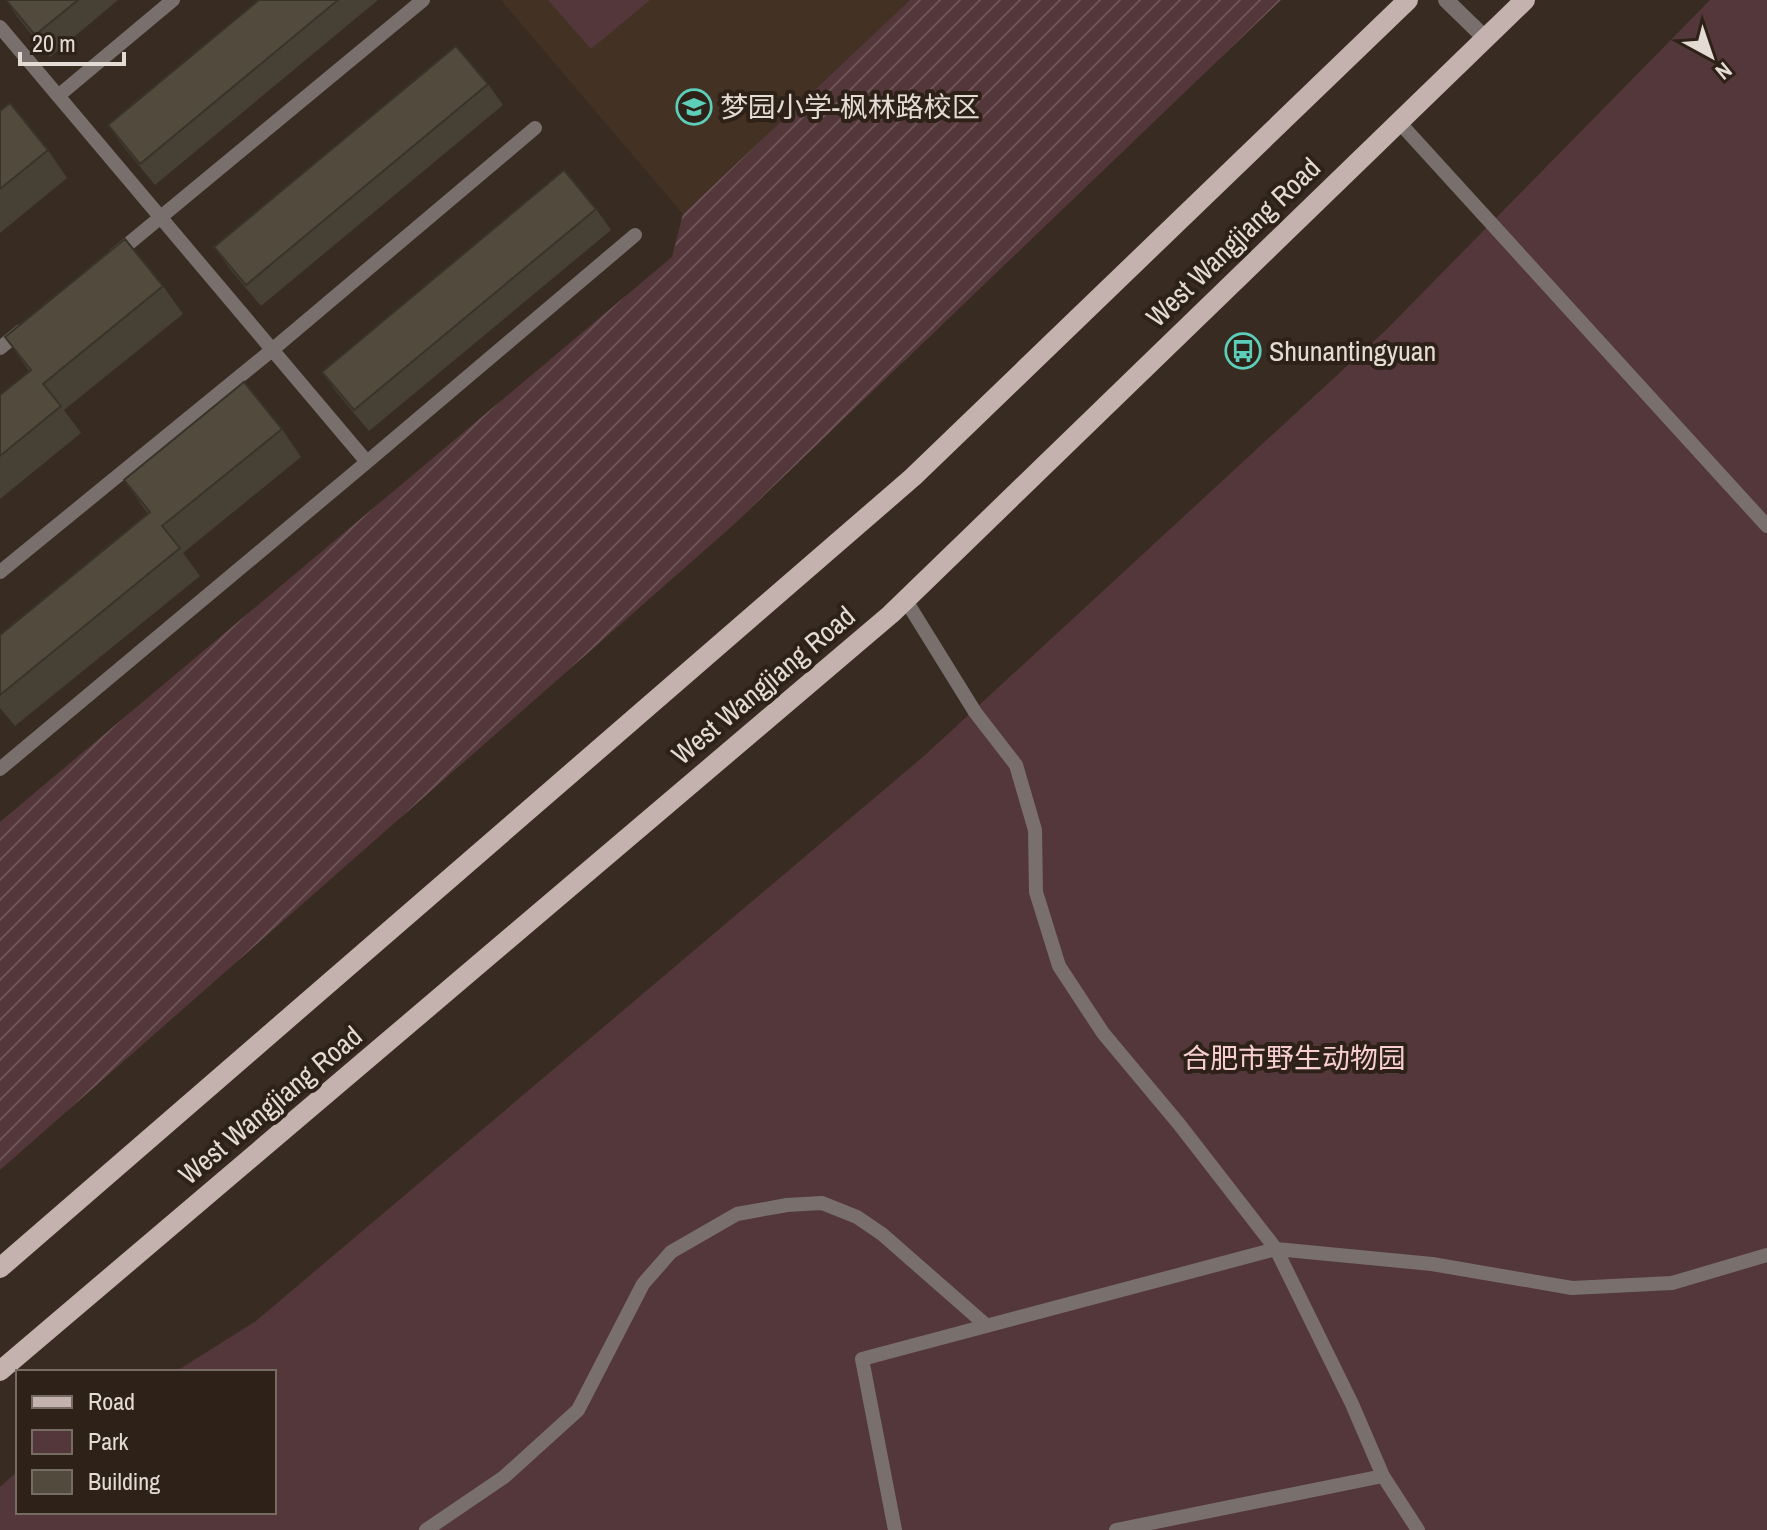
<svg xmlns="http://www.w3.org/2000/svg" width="1767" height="1530" font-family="'Archivo Narrow','Noto Sans SC',sans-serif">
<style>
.built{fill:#433123}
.park{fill:#54373b}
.garden{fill:url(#garden-furrows)}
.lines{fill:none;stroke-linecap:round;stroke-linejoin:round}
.service{stroke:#79706e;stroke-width:14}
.minor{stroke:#79706e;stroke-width:16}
.primary{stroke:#c3b2ad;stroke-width:20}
.wall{fill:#474034}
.building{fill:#524a3c;stroke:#39342a;stroke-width:2}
.labels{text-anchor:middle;stroke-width:8;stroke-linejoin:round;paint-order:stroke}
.poi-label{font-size:28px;fill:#e3dbd4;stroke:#2e2218;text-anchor:start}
.street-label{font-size:28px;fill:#e3dbd4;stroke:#2e2218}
.park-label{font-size:28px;fill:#f8ced2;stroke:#2e2218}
</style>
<defs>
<pattern id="garden-furrows" width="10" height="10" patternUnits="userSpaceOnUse" patternTransform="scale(2)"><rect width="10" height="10" fill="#54373b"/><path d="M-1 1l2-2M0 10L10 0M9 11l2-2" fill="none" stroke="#6c5356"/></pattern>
</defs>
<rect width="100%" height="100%" fill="#382c22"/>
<path class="built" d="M 501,0 L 910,0 L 683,214 Z"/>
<path class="park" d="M 548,0 L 650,0 L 591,49 Z
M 1710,0 L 1767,0 L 1767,1530 L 0,1530 L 0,1487 L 18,1471 L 18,1512 L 274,1512 L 274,1372 L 175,1372 L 256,1321 L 924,756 L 1386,330 Z"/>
<path class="garden" d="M 910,0 L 1281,0 L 731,527 L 0,1170 L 0,822 L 672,257 L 683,214 Z"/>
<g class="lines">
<path class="service" d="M 0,27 L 367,462 L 0,769
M 58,96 L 173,0
M 1398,121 L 1767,526
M 115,255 L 423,0
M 0,348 L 21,331
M 367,462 L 635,235
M 0,572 L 272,350 L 535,128
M 905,599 L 975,712 L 1016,765 L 1035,830 L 1036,892 L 1059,966 L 1103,1033 L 1179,1124 L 1276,1249 L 1352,1404 L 1383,1476 L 1418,1530
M 426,1530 L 504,1477 L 578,1410 L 643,1284 L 671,1252 L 737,1214 L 787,1205 L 822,1203 L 857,1217 L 882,1234 L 987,1326
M 895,1530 L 862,1359 L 1276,1249 L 1432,1264 L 1572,1288 L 1672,1283 L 1767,1255
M 1116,1530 L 1383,1476"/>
<path class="minor" d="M 1446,0 L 1484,37"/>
<path class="primary" d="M 0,1268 L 913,477 L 1408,0
M 0,1371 L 891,614 L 1525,0"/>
</g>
<path class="wall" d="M 6,0 L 118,0 L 50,57 L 18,18 Z
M 259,0 L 378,0 L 155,185 L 123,146 L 108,125 Z
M 488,84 L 503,105 L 261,306 L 229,268 L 214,247 Z
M 0,111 L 48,150 L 67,178 L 0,233 Z
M 596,209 L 611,230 L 369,431 L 337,393 L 322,372 Z
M 163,286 L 183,314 L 64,410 L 81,433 L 0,499 L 0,395 L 29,371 L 5,337 Z
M 282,429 L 301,457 L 183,553 L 200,576 L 15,726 L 0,708 L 0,635 L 148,514 L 124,480 Z"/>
<path class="building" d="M 6,0 L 78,0 L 35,35 Z
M 259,0 L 338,0 L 140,164 L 108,125 Z
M 456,46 L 488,84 L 246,285 L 214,247 Z
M 10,103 L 48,150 L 0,189 L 0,111 Z
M 564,170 L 596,209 L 354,410 L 322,372 Z
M 125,239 L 163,286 L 43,384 L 61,406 L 0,456 L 0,395 L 31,370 L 5,337 Z
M 244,382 L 282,429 L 162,526 L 180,548 L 0,695 L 0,635 L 150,512 L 124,480 Z"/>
<defs>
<symbol id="school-ring" viewBox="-11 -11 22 22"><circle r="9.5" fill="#2e2218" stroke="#5cceba" stroke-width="1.5"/><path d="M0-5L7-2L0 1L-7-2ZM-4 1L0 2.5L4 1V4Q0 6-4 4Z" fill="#5cceba"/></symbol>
<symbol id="bus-ring" viewBox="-11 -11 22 22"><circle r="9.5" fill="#2e2218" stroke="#5cceba" stroke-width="1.5"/><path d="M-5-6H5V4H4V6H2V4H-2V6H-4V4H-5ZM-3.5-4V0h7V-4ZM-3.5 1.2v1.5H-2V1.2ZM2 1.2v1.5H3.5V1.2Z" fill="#5cceba"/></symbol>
</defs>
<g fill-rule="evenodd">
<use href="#school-ring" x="674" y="87" width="40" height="40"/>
<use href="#bus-ring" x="1223" y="331" width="40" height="40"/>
</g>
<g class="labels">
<g class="poi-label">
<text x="720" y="117">梦园小学-枫林路校区</text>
<text x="1269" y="361">Shunantingyuan</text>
</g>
<g class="street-label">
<text transform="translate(1233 242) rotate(-44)" y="10">West Wangjiang Road</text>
<text transform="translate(763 685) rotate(-40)" y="10">West Wangjiang Road</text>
<text transform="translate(270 1105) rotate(-40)" y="10">West Wangjiang Road</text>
</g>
<g class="park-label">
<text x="1294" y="1068">合肥市野生动物园</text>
</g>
</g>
<rect x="16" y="1370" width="260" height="144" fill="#2e2218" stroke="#766c63" stroke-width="2"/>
<rect x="32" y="1396" width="40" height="12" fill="#c3b2ad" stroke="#766c63" stroke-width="2"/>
<text x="88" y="1410" font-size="24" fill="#e3dbd4">Road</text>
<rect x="32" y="1430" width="40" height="24" fill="#54373b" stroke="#766c63" stroke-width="2"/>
<text x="88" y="1450" font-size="24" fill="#e3dbd4">Park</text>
<rect x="32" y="1470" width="40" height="24" fill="#524a3c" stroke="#766c63" stroke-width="2"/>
<text x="88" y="1490" font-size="24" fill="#e3dbd4">Building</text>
<g transform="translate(1711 56) rotate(140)" stroke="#2e2218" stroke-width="6" paint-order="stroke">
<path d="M0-6L14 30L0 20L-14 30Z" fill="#e3dbd4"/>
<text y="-12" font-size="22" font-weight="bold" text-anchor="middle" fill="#e3dbd4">N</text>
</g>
<path d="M20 52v12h104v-12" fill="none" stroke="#e3dbd4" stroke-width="4"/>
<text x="32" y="52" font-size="24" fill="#e3dbd4" stroke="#2e2218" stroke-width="6" paint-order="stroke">20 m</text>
</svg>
